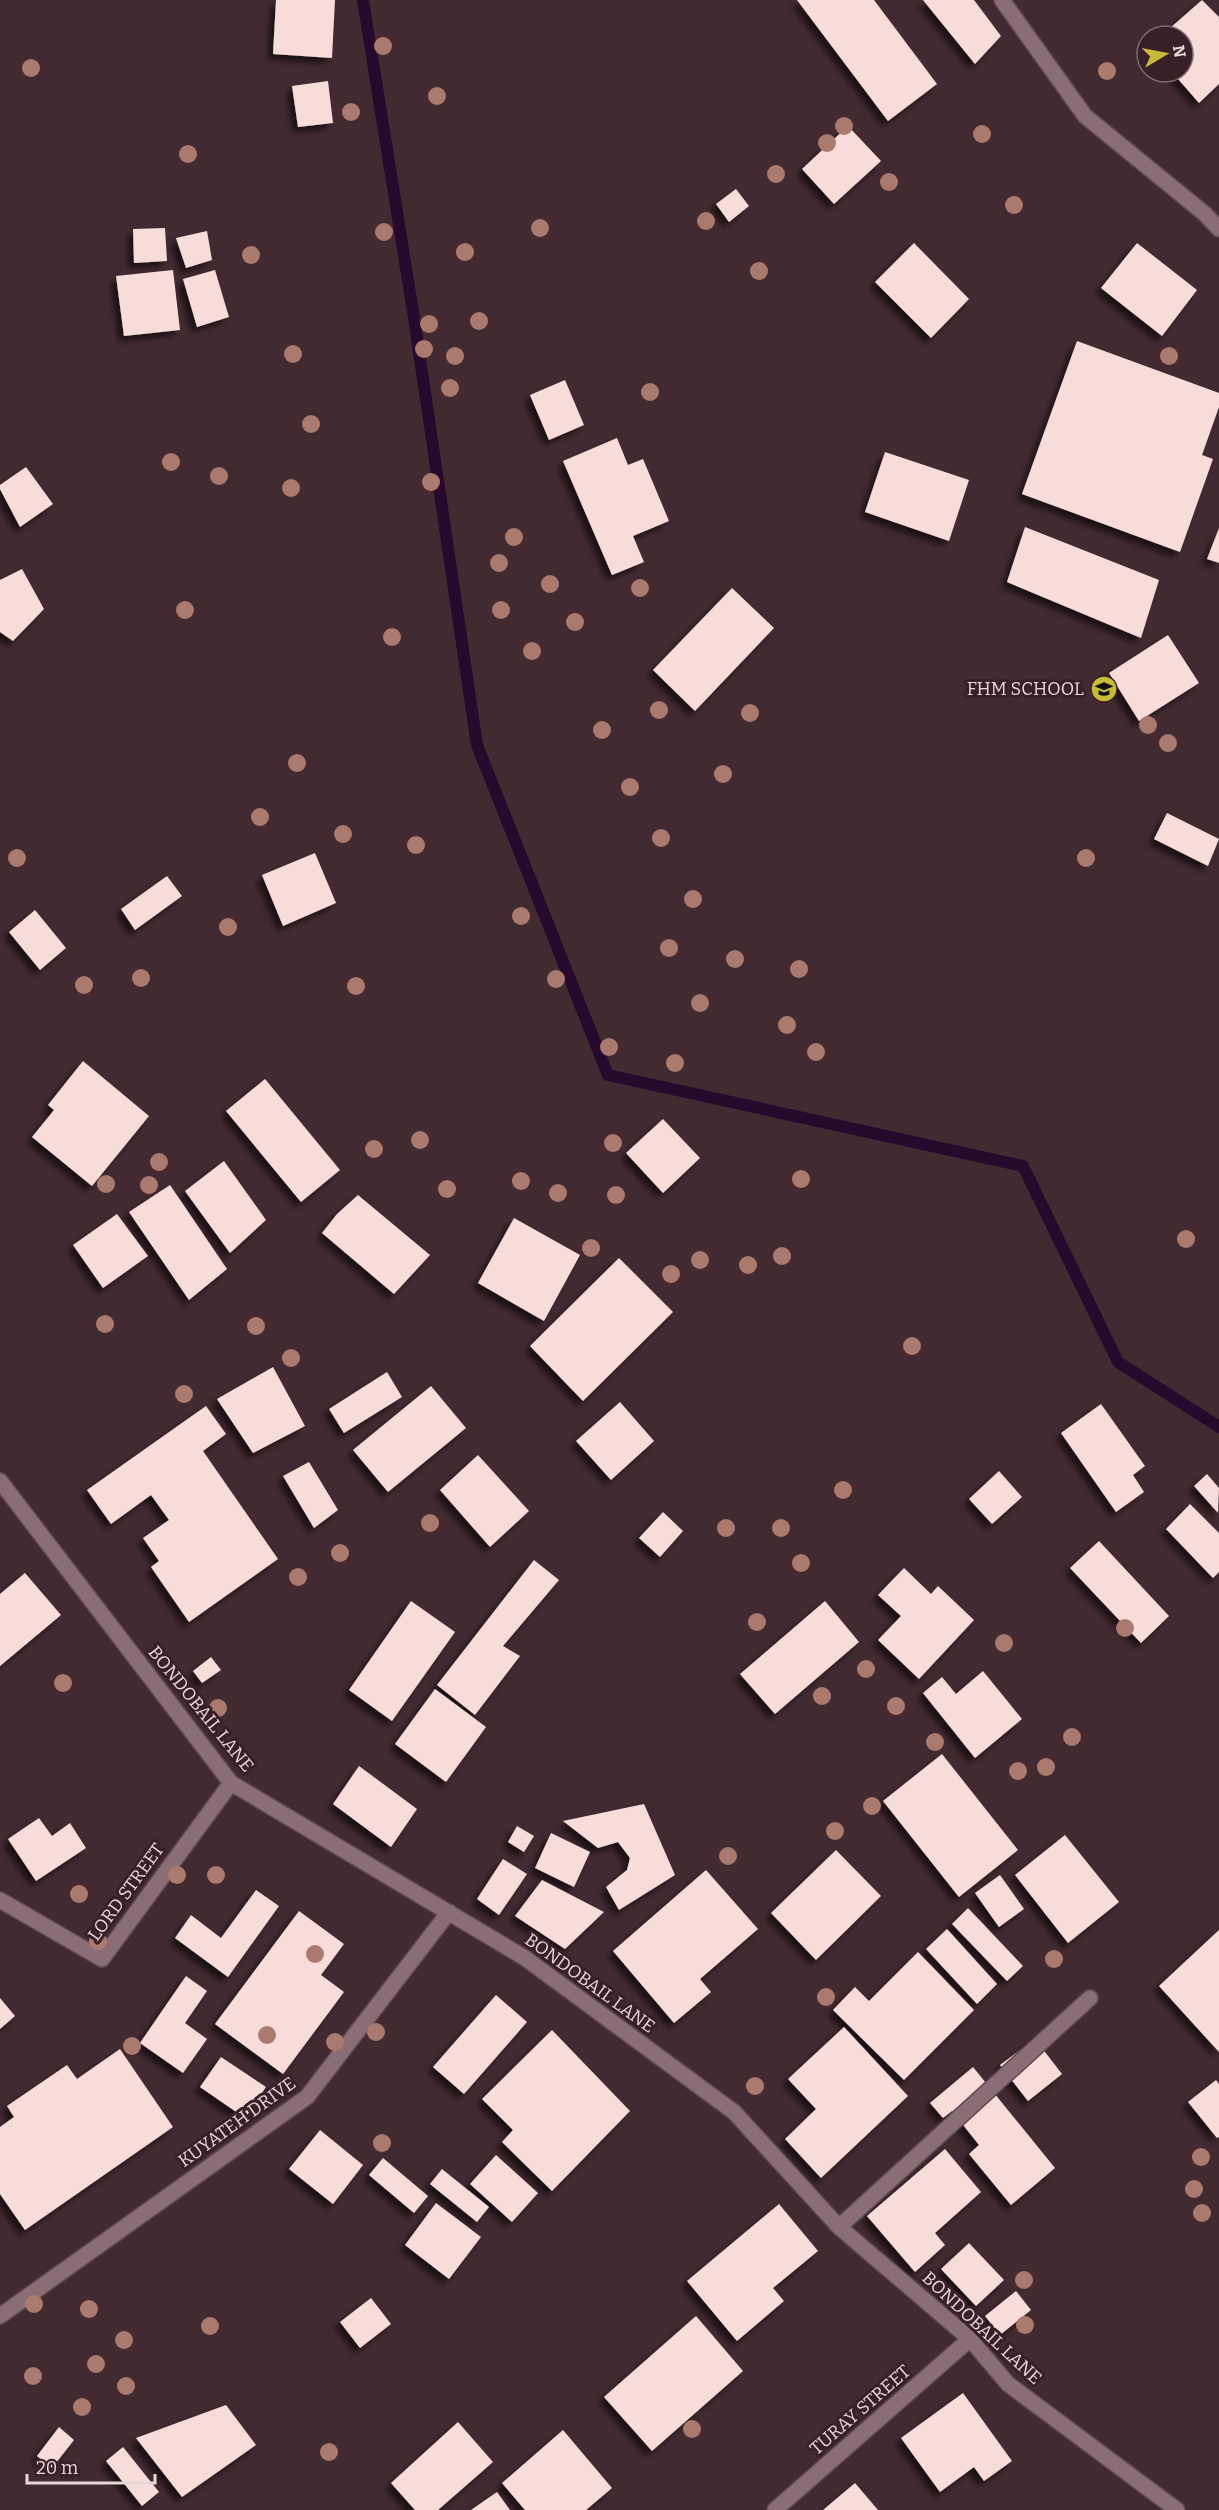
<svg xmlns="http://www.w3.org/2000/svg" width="1219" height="2510" font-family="Bitter,serif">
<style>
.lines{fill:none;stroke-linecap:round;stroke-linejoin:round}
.stream{stroke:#28092e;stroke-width:12}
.building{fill:#f7dcda;filter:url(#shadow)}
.street-casing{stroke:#5e494f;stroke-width:18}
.street{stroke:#8b6d75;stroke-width:15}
.tree{fill:#aa7a6f}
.labels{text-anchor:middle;stroke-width:6;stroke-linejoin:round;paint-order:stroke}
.poi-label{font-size:18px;fill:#e7d6da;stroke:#392027;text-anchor:end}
.street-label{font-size:18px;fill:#e7d6da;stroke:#392027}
</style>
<defs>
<filter id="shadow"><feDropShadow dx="-5.5" dy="5.5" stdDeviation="3" flood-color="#0009"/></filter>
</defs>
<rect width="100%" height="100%" fill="#432a31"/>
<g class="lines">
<path class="stream" d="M 363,0 L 414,318 L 477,745 L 608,1075 L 1023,1166 L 1118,1362 L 1219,1427"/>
</g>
<path class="building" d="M 276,0 L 335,0 L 332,58 L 273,54 Z
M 797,0 L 874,0 L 937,84 L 888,121 Z
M 923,0 L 974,0 L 1001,36 L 975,64 Z
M 1202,0 L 1219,17 L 1219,84 L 1199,103 L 1172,72 L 1183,72 L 1183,36 L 1161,36 Z
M 328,81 L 333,123 L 298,127 L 292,86 Z
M 848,126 L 881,161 L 834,204 L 802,169 Z
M 736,189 L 749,206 L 729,222 L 716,204 Z
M 165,228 L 167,261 L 134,263 L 133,229 Z
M 207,231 L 212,260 L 186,268 L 176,238 Z
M 914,243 L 969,299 L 931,338 L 875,282 Z
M 1137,243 L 1197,290 L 1162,336 L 1101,288 Z
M 173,270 L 180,330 L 124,336 L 116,276 Z
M 215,270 L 229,317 L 197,327 L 183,279 Z
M 1077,341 L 1219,393 L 1219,407 L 1202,455 L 1213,459 L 1180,552 L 1022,494 Z
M 565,380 L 584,425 L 549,440 L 530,395 Z
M 617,438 L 628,465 L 643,459 L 669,521 L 633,536 L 644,562 L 612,575 L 563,461 Z
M 885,452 L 969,480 L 949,541 L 865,512 Z
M 26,467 L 53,504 L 20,527 L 0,489 L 0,485 Z
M 1025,527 L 1159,580 L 1141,638 L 1007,582 Z
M 1219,528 L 1219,563 L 1207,559 Z
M 22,569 L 44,609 L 13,641 L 0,632 L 0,580 Z
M 732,588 L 774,628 L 695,711 L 653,670 Z
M 1168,635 L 1199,683 L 1139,721 L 1109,673 Z
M 1167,813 L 1219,839 L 1208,866 L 1154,839 Z
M 315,853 L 336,903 L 283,926 L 262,875 Z
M 167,876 L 182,896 L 135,930 L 121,909 Z
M 35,910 L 66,948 L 40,970 L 9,932 Z
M 83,1061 L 149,1116 L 92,1186 L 32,1137 L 54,1110 L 48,1105 Z
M 265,1079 L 340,1170 L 301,1202 L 226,1111 Z
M 663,1119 L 700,1158 L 663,1193 L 626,1153 Z
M 224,1161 L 266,1220 L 230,1253 L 185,1191 Z
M 170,1185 L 227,1269 L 189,1300 L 129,1212 Z
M 358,1195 L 430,1255 L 394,1294 L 322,1233 L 337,1214 Z
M 117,1214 L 148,1256 L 103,1288 L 73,1245 Z
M 514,1218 L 580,1255 L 544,1321 L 478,1283 Z
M 619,1258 L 673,1312 L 583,1401 L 530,1346 Z
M 273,1367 L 305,1426 L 253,1453 L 217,1399 Z
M 387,1372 L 402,1397 L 344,1433 L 329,1409 Z
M 431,1386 L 466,1428 L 388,1492 L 353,1450 Z
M 620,1402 L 654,1441 L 611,1480 L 576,1441 Z
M 1101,1404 L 1145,1466 L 1133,1475 L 1144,1492 L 1116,1512 L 1061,1433 Z
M 206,1406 L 226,1434 L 203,1451 L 278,1559 L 189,1622 L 151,1567 L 159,1561 L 143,1538 L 169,1520 L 151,1495 L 111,1524 L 87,1490 Z
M 478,1455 L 529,1511 L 490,1547 L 440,1490 Z
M 309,1462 L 338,1510 L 314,1528 L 283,1476 Z
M 999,1471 L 1022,1497 L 992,1524 L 969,1499 Z
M 1207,1474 L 1219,1488 L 1218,1513 L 1194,1486 Z
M 1190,1504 L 1219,1533 L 1219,1572 L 1213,1578 L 1166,1529 Z
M 663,1512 L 683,1531 L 660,1557 L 639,1538 Z
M 1099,1541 L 1169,1616 L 1141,1643 L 1070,1568 Z
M 534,1560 L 559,1580 L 503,1646 L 520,1656 L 475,1715 L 437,1685 Z
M 904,1568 L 931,1594 L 938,1586 L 974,1620 L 919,1679 L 878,1640 L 901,1616 L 878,1595 Z
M 25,1573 L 61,1615 L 0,1666 L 0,1594 Z
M 411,1601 L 455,1632 L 392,1721 L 349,1690 Z
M 825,1601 L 859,1642 L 775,1714 L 740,1674 Z
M 211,1657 L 221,1670 L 202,1683 L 193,1671 Z
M 983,1671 L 1022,1719 L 975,1758 L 923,1693 L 942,1677 L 956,1694 Z
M 435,1689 L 486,1727 L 446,1782 L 395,1744 Z
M 942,1754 L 1018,1850 L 959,1897 L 883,1801 Z
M 359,1766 L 417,1809 L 391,1847 L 333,1804 Z
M 644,1804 L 675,1875 L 619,1910 L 606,1887 L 627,1870 L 630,1858 L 618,1842 L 598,1848 L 563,1821 Z
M 39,1818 L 52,1836 L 70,1823 L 86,1848 L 36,1881 L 8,1839 Z
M 517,1826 L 534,1836 L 524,1852 L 508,1842 Z
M 551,1833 L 590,1852 L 574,1887 L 535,1868 Z
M 1065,1835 L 1119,1902 L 1068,1943 L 1015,1875 Z
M 836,1850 L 881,1896 L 816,1960 L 771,1913 Z
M 503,1859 L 527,1874 L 499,1915 L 477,1899 Z
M 706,1870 L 758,1929 L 700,1979 L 711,1992 L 674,2023 L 613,1951 Z
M 1000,1875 L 1024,1909 L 999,1927 L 975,1893 Z
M 542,1880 L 604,1912 L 565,1949 L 515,1916 Z
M 256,1890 L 279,1906 L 228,1977 L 175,1938 L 191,1915 L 221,1938 Z
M 968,1908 L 1023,1966 L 1007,1981 L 952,1924 Z
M 299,1911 L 344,1944 L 321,1975 L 344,1992 L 283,2074 L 215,2024 Z
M 947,1929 L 997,1984 L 977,2004 L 926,1949 Z
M 1219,1930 L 1219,2052 L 1159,1986 Z
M 918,1952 L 974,2010 L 904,2080 L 833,2010 L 855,1987 L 869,2001 Z
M 186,1976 L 207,1991 L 185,2023 L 207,2039 L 183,2073 L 140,2043 Z
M 496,1995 L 527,2022 L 464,2094 L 433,2067 Z
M 0,1998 L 15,2016 L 0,2029 Z
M 844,2027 L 908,2096 L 821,2178 L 785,2139 L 816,2109 L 788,2079 Z
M 552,2030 L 630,2111 L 552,2191 L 502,2142 L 513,2130 L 482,2099 Z
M 1035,2039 L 1062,2074 L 1028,2101 L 1000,2065 Z
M 120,2049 L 173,2127 L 25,2230 L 0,2194 L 0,2127 L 14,2117 L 7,2106 L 67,2065 L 77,2079 Z
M 221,2057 L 266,2087 L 245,2118 L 200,2087 Z
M 973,2067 L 1055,2168 L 1011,2205 L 969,2154 L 979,2145 L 952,2111 L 943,2118 L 930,2103 Z
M 1216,2080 L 1219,2084 L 1219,2137 L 1217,2138 L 1188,2102 Z
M 320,2130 L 363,2165 L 333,2204 L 289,2169 Z
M 945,2149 L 981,2192 L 935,2233 L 945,2245 L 915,2272 L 867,2216 Z
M 496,2155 L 538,2193 L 512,2222 L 470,2184 Z
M 383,2158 L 428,2196 L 414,2213 L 369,2175 Z
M 442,2169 L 489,2207 L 477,2222 L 430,2184 Z
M 436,2203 L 481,2237 L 449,2279 L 405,2245 Z
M 779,2204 L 818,2251 L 773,2288 L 784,2301 L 737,2341 L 687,2281 Z
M 969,2243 L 1004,2280 L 976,2306 L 941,2269 Z
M 1016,2291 L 1031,2310 L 1000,2335 L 985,2316 Z
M 371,2298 L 391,2324 L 360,2348 L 340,2322 Z
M 696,2316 L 743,2371 L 652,2451 L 604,2397 Z
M 963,2393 L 1012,2461 L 984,2481 L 974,2467 L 940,2492 L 901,2438 Z
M 226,2405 L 256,2445 L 182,2497 L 136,2438 Z
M 458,2422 L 493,2462 L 438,2510 L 415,2510 L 391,2483 Z
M 59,2427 L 74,2440 L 52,2468 L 37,2456 Z
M 563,2430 L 612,2488 L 586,2510 L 525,2510 L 502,2483 Z
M 123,2447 L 159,2492 L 142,2506 L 106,2461 Z
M 855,2483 L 878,2510 L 823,2510 Z
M 497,2492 L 510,2510 L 471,2510 Z"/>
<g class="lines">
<defs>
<path id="street" d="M 1002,0 L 1085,116 L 1205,214 L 1219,229
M 0,1481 L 231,1783 L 525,1958 L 734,2112 L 839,2227 L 970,2339 L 1008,2384 L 1177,2510
M 0,1900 L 102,1959 L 231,1783
M 839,2227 L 1090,1998
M 0,2316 L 307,2097 L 449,1912
M 775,2510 L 970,2339"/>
</defs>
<use href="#street" class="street-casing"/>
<use href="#street" class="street"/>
</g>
<g class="tree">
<circle cx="383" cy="46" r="9"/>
<circle cx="31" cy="68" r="9"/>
<circle cx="1107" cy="71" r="9"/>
<circle cx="437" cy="96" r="9"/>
<circle cx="351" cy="112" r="9"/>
<circle cx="844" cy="126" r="9"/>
<circle cx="982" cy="134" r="9"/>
<circle cx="827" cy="143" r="9"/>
<circle cx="188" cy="154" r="9"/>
<circle cx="776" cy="174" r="9"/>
<circle cx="889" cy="182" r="9"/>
<circle cx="1014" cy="205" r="9"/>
<circle cx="706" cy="221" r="9"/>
<circle cx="540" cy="228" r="9"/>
<circle cx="384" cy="232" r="9"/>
<circle cx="465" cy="252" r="9"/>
<circle cx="251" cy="255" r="9"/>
<circle cx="759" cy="271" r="9"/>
<circle cx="479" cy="321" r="9"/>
<circle cx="429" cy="324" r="9"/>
<circle cx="424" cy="349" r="9"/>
<circle cx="293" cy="354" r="9"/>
<circle cx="455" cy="356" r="9"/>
<circle cx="1169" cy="356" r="9"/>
<circle cx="450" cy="388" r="9"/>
<circle cx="650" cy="392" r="9"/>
<circle cx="311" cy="424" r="9"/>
<circle cx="171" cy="462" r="9"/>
<circle cx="219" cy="476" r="9"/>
<circle cx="431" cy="482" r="9"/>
<circle cx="291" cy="488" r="9"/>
<circle cx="514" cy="537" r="9"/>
<circle cx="499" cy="563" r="9"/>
<circle cx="550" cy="584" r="9"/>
<circle cx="640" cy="588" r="9"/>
<circle cx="185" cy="610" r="9"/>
<circle cx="501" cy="610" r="9"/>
<circle cx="575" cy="622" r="9"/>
<circle cx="392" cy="637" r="9"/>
<circle cx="532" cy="651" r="9"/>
<circle cx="659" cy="710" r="9"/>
<circle cx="750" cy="713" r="9"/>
<circle cx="1148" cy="725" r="9"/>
<circle cx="602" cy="730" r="9"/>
<circle cx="1168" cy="743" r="9"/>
<circle cx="297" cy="763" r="9"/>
<circle cx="723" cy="774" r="9"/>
<circle cx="630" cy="787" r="9"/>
<circle cx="260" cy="817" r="9"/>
<circle cx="343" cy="834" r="9"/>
<circle cx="661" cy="838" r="9"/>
<circle cx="416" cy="845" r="9"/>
<circle cx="17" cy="858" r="9"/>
<circle cx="1086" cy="858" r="9"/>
<circle cx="693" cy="899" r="9"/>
<circle cx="521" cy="916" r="9"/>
<circle cx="228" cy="927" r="9"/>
<circle cx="669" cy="948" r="9"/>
<circle cx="735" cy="959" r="9"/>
<circle cx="799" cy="969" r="9"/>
<circle cx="141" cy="978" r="9"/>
<circle cx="556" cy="979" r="9"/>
<circle cx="84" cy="985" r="9"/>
<circle cx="356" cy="986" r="9"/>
<circle cx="700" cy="1003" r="9"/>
<circle cx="787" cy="1025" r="9"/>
<circle cx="609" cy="1047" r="9"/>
<circle cx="816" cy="1052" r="9"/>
<circle cx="675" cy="1063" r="9"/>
<circle cx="420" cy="1140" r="9"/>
<circle cx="613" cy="1143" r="9"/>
<circle cx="374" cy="1149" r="9"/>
<circle cx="159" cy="1162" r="9"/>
<circle cx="801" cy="1179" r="9"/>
<circle cx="521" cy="1181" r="9"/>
<circle cx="106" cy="1184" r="9"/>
<circle cx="149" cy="1185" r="9"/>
<circle cx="447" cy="1189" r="9"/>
<circle cx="558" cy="1193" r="9"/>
<circle cx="616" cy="1195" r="9"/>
<circle cx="1186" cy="1239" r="9"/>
<circle cx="591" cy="1248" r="9"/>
<circle cx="782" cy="1256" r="9"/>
<circle cx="700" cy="1260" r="9"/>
<circle cx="748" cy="1265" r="9"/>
<circle cx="671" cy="1274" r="9"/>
<circle cx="105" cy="1324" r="9"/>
<circle cx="256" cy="1326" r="9"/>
<circle cx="912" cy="1346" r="9"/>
<circle cx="291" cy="1358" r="9"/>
<circle cx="184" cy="1394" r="9"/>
<circle cx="843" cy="1490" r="9"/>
<circle cx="430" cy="1523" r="9"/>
<circle cx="726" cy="1528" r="9"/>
<circle cx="781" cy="1528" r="9"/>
<circle cx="340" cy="1553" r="9"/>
<circle cx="801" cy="1563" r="9"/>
<circle cx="298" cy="1577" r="9"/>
<circle cx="757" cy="1622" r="9"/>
<circle cx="1125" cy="1628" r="9"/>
<circle cx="1004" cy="1643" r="9"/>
<circle cx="866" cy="1669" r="9"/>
<circle cx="63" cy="1683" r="9"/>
<circle cx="822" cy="1696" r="9"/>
<circle cx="896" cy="1706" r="9"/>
<circle cx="218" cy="1708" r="9"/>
<circle cx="1072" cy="1737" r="9"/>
<circle cx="935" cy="1742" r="9"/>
<circle cx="1046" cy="1767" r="9"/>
<circle cx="1018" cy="1771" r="9"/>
<circle cx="872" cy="1806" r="9"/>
<circle cx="835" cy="1831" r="9"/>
<circle cx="728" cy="1856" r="9"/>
<circle cx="177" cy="1875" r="9"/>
<circle cx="216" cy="1875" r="9"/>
<circle cx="79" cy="1894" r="9"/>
<circle cx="98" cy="1941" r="9"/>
<circle cx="315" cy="1954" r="9"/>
<circle cx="1054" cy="1959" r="9"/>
<circle cx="826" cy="1997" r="9"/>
<circle cx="376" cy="2032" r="9"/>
<circle cx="267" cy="2035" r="9"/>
<circle cx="335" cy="2042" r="9"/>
<circle cx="132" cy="2046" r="9"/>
<circle cx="755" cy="2086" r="9"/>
<circle cx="382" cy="2143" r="9"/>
<circle cx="1201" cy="2157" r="9"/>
<circle cx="1194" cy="2189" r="9"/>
<circle cx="1202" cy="2213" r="9"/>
<circle cx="1024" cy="2280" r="9"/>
<circle cx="34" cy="2304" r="9"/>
<circle cx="89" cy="2309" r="9"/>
<circle cx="1025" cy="2325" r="9"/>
<circle cx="210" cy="2326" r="9"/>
<circle cx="124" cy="2340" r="9"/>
<circle cx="96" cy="2364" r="9"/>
<circle cx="33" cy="2376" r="9"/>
<circle cx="126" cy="2386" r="9"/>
<circle cx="82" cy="2407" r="9"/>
<circle cx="692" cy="2429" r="9"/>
<circle cx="329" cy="2452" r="9"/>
</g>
<defs>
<symbol id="school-disc" viewBox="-11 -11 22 22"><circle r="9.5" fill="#c8bb3b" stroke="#392027"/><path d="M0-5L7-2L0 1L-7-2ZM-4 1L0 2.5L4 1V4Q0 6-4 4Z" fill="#111"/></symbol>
</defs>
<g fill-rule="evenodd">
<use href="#school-disc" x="1089" y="674" width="30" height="30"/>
</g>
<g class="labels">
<g class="poi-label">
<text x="1084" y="695">FHM SCHOOL</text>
</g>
<g class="street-label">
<text transform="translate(201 1709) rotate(51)" y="6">BONDOBAIL LANE</text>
<text transform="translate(126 1892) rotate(-54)" y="6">LORD STREET</text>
<text transform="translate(590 1983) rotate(36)" y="6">BONDOBAIL LANE</text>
<text transform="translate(237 2122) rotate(-36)" y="6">KUYATEH DRIVE</text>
<text transform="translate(982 2328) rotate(43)" y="6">BONDOBAIL LANE</text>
<text transform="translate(860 2410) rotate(-41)" y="6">TURAY STREET</text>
</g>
</g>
<g transform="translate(1165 54) rotate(80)"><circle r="28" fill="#392027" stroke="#7f696f" stroke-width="1.5"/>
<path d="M0-4.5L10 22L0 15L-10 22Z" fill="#c8bb3b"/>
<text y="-9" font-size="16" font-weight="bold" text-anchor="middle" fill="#e7d6da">N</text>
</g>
<path d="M27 2474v9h128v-9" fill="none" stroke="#e7d6da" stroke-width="3"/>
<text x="36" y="2474" font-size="18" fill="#e7d6da" stroke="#392027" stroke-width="4.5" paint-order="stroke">20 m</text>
</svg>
